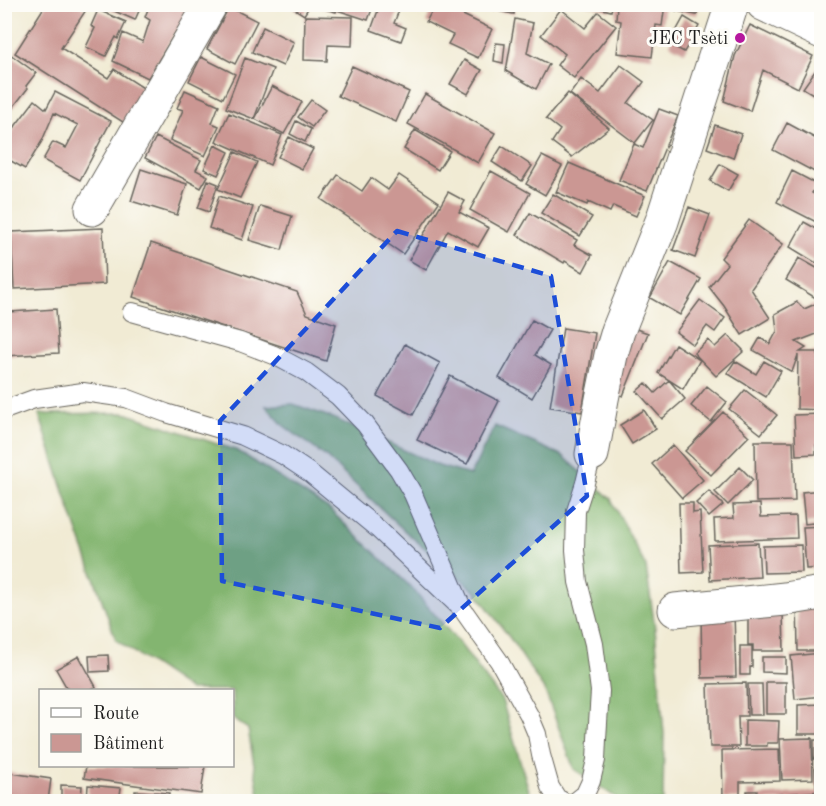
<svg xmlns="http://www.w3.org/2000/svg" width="826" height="806" font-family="'Old Standard TT',serif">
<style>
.forest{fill:#83b56f;stroke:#506846;stroke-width:1.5}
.building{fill:#cb9793}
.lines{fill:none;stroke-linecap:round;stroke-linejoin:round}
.service-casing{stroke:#67645c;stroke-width:20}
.minor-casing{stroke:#67645c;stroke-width:35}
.service{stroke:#fff;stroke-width:18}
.minor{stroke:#fff;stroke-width:33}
.marked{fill:#1d4ed8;fill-opacity:0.2;stroke:#1d4ed8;stroke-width:4.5;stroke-dasharray:12 8;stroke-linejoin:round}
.poi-dot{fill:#b5179e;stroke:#fdfcf7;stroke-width:2}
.labels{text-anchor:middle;stroke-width:6;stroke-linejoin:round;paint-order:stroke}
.poi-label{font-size:18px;fill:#1c1c1c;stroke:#fdfcf7;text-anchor:end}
</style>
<rect width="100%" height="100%" fill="#fdfcf7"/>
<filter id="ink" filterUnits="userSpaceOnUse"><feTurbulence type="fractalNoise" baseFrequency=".0167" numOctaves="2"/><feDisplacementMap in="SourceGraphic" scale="12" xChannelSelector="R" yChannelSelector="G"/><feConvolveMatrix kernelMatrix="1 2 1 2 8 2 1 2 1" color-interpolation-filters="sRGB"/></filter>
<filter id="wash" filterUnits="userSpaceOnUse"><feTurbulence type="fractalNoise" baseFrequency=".008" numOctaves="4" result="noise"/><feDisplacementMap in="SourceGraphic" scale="24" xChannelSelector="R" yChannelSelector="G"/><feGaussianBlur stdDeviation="1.35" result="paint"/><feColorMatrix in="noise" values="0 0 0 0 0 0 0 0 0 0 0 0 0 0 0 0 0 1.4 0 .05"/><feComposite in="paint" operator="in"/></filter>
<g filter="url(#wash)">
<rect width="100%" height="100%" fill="#f1ebd4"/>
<path class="forest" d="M 293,404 L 333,418 L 439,466 L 470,475 L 495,426 L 563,456 L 611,499 L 646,567 L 655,628 L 664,734 L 663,801 L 621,801 L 574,769 L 545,691 L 512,641 L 476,592 L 407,533 L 326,457 L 284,426 L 266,406 Z
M 125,413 L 238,451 L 330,510 L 412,588 L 460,644 L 502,700 L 532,801 L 260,801 L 248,729 L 233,719 L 232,690 L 190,690 L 116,640 L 68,504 L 39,414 Z"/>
<g id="blocks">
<path class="building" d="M 46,4 L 78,4 L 86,10 L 61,48 L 108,78 L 114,69 L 148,91 L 126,124 L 15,53 Z
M 106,4 L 142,4 L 135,20 L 105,7 Z
M 150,4 L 189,4 L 192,6 L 179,33 L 176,31 L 148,78 L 113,61 L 123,33 L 143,42 L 150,20 L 145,17 Z
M 287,4 L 338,4 L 336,12 L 310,5 L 304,15 Z
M 339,4 L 374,4 L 368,20 L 337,10 Z
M 493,4 L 515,4 L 514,14 L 492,10 Z
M 583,4 L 613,4 L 611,11 Z
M 617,4 L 665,4 L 662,26 L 656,25 L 652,57 L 617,53 L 621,21 L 616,20 Z
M 380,5 L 401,5 L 394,23 L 406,28 L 401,41 L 371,30 Z
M 435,5 L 455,5 L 465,9 L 463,15 L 492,29 L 478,58 L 448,44 L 453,35 L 426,22 Z
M 677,5 L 699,5 L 697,15 L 676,11 Z
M 229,7 L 257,21 L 235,64 L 207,49 Z
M 561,9 L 585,28 L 598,12 L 616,26 L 574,78 L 557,65 L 565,54 L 541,35 Z
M 98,10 L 126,22 L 118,39 L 116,37 L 106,56 L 86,47 L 95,28 L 91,26 Z
M 305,16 L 353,17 L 352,46 L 328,45 L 327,61 L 304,60 Z
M 684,17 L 699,26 L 684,52 L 669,44 Z
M 515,19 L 533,23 L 527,53 L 549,64 L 536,89 L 506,71 Z
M 750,25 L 813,56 L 798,88 L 763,70 L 750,111 L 724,101 L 735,56 Z
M 263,27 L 294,42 L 283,66 L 252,52 Z
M 496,43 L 505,44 L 503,63 L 494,61 Z
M 10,54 L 36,73 L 26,86 L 28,88 L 4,119 L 4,62 Z
M 201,57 L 235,74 L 223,98 L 189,81 Z
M 245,58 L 273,69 L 254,119 L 226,108 Z
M 464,60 L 482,70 L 468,94 L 450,84 Z
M 822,61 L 822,93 L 818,97 L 803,88 Z
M 621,65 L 644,82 L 628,103 L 653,120 L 635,143 L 570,94 L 581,79 L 600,93 Z
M 352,66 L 409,92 L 396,122 L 338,96 Z
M 272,86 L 302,102 L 284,134 L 255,119 Z
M 185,90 L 219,105 L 212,123 L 219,126 L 205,156 L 170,140 L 183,110 L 177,108 Z
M 55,92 L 111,121 L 80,180 L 43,160 L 53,142 L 66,148 L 78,125 L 54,113 L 42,141 L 25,169 L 4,157 L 4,145 L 16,125 L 35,100 L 46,109 Z
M 568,93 L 609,128 L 572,157 L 552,142 L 560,130 L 546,119 Z
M 425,94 L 495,133 L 478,163 L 408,124 Z
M 311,100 L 325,110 L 312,127 L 298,117 Z
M 659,109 L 678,116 L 647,191 L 619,180 L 634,144 L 643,148 Z
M 229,113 L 282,135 L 270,165 L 216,141 Z
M 296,121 L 311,129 L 305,142 L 290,134 Z
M 787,123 L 822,142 L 822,176 L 773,150 Z
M 715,125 L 741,134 L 733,158 L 707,148 Z
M 415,130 L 450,151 L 438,170 L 404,149 Z
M 156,137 L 201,160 L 196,170 L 208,176 L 201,188 L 145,158 Z
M 289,137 L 313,149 L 302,169 L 278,157 Z
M 215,145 L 229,152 L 218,175 L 204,169 Z
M 502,146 L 532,166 L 522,181 L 492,162 Z
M 235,152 L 257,162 L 240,198 L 218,189 Z
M 542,156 L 562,166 L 545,195 L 526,184 Z
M 569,163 L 645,196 L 636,216 L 613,206 L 610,212 L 588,202 L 587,205 L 556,192 Z
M 720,164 L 738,174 L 728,191 L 710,181 Z
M 141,169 L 187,184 L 177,215 L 131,201 Z
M 491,171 L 530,193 L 509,232 L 470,210 Z
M 792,171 L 817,184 L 812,193 L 822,198 L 822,225 L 777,202 Z
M 338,175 L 362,191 L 371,178 L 388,190 L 399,175 L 439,202 L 403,254 L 321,199 Z
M 208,180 L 218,184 L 209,212 L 198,208 Z
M 448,192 L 465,201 L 459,212 L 489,228 L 478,247 L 448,230 L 426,270 L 409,260 Z
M 553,194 L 592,217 L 580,236 L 541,213 Z
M 219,196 L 253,207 L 242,240 L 209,228 Z
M 260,206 L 292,216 L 282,250 L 249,240 Z
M 689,207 L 710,215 L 695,258 L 673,250 Z
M 530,213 L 577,240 L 574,245 L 592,255 L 583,272 L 565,261 L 564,263 L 517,235 Z
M 749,220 L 783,244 L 751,289 L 770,318 L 742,335 L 724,306 L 709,287 L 727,264 L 721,258 Z
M 804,222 L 822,232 L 822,259 L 819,257 L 816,263 L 790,247 Z
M 103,228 L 105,284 L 14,289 L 11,232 Z
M 151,243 L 297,292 L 307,314 L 336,324 L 326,361 L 133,297 Z
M 799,258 L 822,271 L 822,296 L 819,300 L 786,280 Z
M 670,262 L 701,279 L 680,315 L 650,298 Z
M 4,299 L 9,299 L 10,312 L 56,309 L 59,353 L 4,356 Z
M 700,300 L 725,318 L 715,332 L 707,326 L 693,345 L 676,332 Z
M 822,301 L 822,332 L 796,342 L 806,348 L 800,352 L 818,352 L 818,386 L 822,386 L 822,410 L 797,409 L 798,355 L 792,372 L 753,350 L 760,338 L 770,344 L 777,331 L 775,314 L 797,302 L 804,309 Z
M 532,320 L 550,330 L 535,355 L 551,365 L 532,398 L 499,378 Z
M 563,328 L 595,333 L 582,412 L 550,407 Z
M 633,328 L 648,333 L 623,396 L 608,390 Z
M 728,335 L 744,351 L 716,376 L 694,353 L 708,340 L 715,347 Z
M 405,344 L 440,363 L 413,415 L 377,396 Z
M 675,344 L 700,360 L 683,389 L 658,373 Z
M 735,361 L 756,374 L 764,361 L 781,371 L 766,397 L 727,373 Z
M 450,376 L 499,401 L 467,464 L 417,440 Z
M 669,380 L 685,399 L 662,419 L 637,391 L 646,383 L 655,393 Z
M 707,386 L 727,402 L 711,422 L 691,406 Z
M 745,390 L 777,415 L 761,434 L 729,409 Z
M 644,410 L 656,429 L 632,444 L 620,425 Z
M 723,412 L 749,436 L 711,475 L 685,451 Z
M 822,414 L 822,445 L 816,445 L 816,454 L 796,455 L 794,415 Z
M 755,441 L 793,441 L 795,501 L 756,502 Z
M 673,445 L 703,480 L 682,498 L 652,464 Z
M 740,467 L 753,480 L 728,505 L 715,492 Z
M 822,490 L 822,522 L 805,524 L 802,492 Z
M 709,491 L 723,505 L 709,517 L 696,503 Z
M 679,503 L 693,503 L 693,513 L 700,512 L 703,572 L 681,573 Z
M 760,504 L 761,517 L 796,516 L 797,538 L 715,541 L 714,519 L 734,518 L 733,505 Z
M 822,526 L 822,568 L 806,569 L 803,527 Z
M 758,543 L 760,577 L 710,580 L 708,545 Z
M 801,545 L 802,572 L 764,573 L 763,546 Z
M 822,600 L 822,651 L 798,651 L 797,601 Z
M 748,612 L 783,612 L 784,651 L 753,651 L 753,645 L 748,645 Z
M 734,613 L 736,677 L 702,678 L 701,614 Z
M 740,646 L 752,646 L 752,667 L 750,667 L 750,675 L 740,675 Z
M 822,653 L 822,696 L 795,699 L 791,656 Z
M 108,655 L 109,671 L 90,672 L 89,656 Z
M 79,656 L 96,687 L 89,690 L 68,690 L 56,669 Z
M 762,657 L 786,657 L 786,673 L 762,672 Z
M 766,682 L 786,682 L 786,714 L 766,714 Z
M 746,683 L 747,716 L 738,716 L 739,747 L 710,747 L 708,684 Z
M 748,684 L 762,684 L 763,715 L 749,715 Z
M 822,704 L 822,734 L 798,734 L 798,705 Z
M 745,720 L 779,721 L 778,743 L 767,743 L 767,746 L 745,746 Z
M 812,738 L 813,779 L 782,780 L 780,739 Z
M 814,740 L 822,740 L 822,759 L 814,759 Z
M 779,749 L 780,781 L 740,782 L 740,799 L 723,799 L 722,750 Z
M 86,766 L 205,766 L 201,794 L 84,778 Z
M 815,768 L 822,768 L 822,786 L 816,786 Z
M 4,772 L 51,779 L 48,801 L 4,801 Z
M 61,785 L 82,786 L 81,801 L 61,801 Z
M 88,785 L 121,788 L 119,801 L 87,801 Z
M 135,791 L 169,793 L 168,801 L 135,801 Z
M 747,791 L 757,791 L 757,801 L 747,801 Z
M 822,791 L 822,801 L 759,801 L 758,796 Z"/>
</g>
</g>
<g filter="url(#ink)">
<use href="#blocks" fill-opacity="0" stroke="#67645c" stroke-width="1.5"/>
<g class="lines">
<defs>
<path id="service" d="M 132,312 L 240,342 L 274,355 L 306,372 L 338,396 L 365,424 L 399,470 L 413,494 L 460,603
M 4,410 L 34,399 L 83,392 L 126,398 L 166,413 L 243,436 L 283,455 L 310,473 L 378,529 L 463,610 L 499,661 L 529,715 L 537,734 L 541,755 L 550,787 L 557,798 L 564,802
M 575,802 L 585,794 L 591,781 L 596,760 L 597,739 L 600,691 L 594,644 L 578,582 L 575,550 L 576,511 L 585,483 L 592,454"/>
<path id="minor" d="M 763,4 L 822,32
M 92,209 L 211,4
M 592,454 L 602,399 L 611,355 L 618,331 L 662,221 L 732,4
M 675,610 L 785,599 L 822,593"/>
</defs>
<use href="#service" class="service-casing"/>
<use href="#minor" class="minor-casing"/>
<use href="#service" class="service"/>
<use href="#minor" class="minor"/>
</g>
</g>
<path class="marked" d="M 397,231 L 551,276 L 587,496 L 440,628 L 222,581 L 220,421 Z"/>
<circle class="poi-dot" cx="740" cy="38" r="6"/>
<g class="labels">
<g class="poi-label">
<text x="728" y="44">JEC Tsèti</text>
</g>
</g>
<rect width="826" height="806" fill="none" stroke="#fdfcf7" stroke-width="24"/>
<rect x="39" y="689" width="195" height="78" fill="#fdfcf7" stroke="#a3a29f" stroke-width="1.5"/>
<rect x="51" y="708" width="30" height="9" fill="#ffffff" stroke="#a3a29f" stroke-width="1.5"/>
<text x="93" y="719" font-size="18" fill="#1c1c1c">Route</text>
<rect x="51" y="734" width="30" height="18" fill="#cb9793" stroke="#a3a29f" stroke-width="1.5"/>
<text x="93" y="749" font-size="18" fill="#1c1c1c">Bâtiment</text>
</svg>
